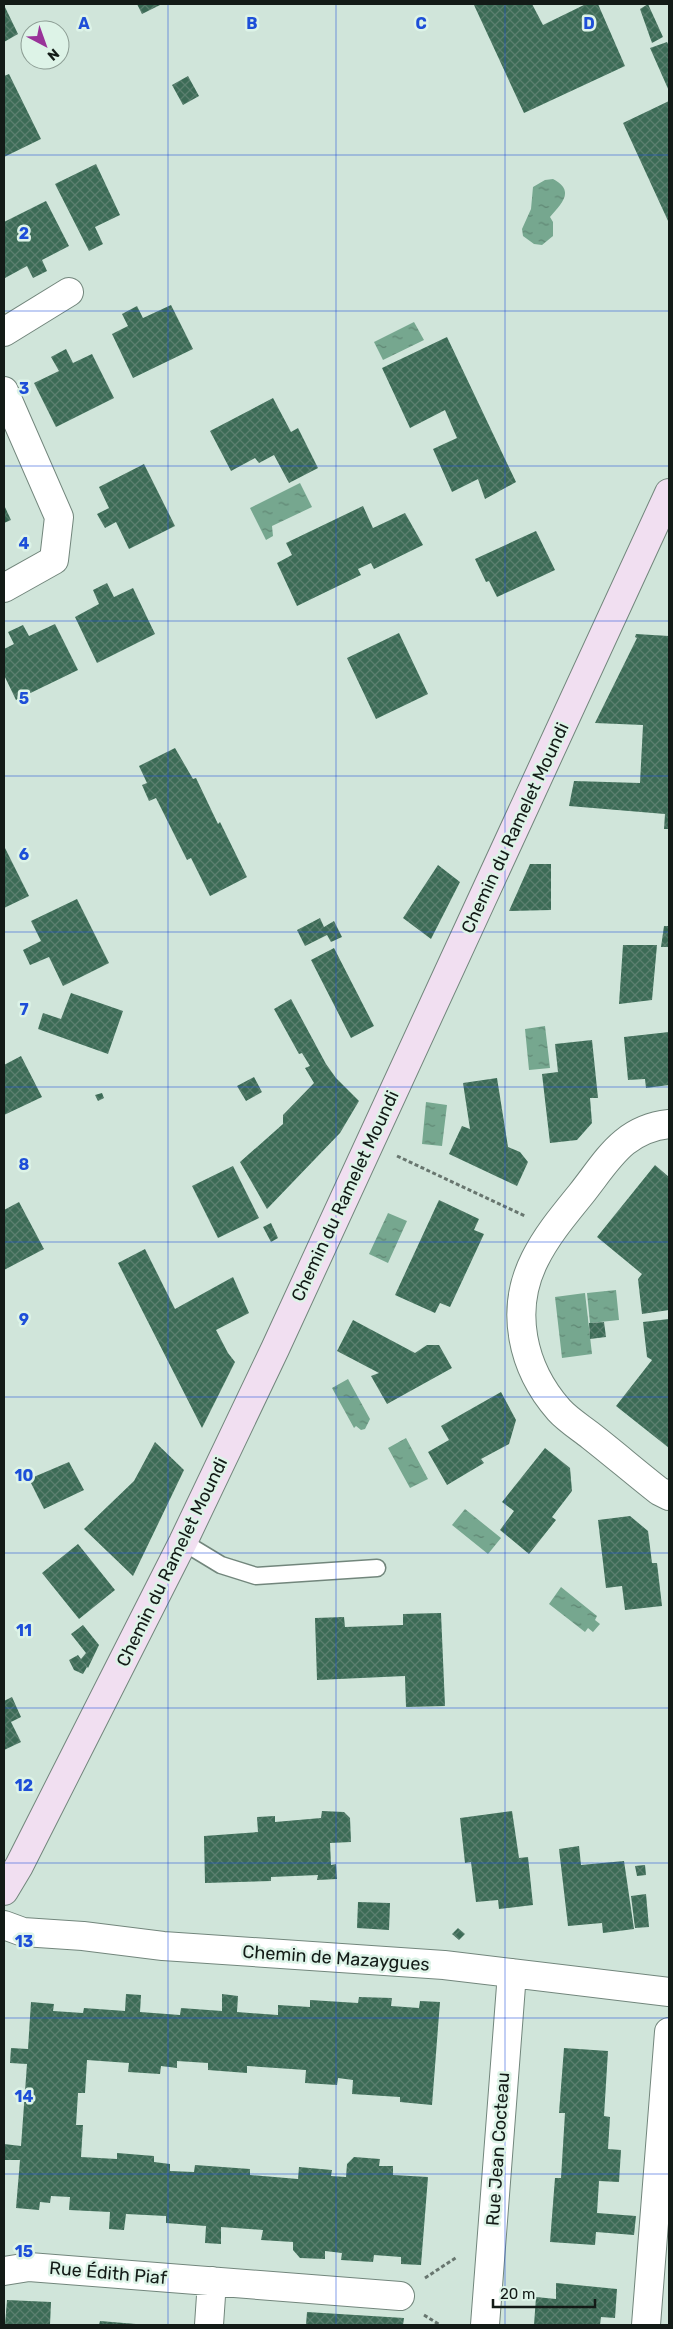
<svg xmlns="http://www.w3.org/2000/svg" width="673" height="2329" font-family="Rubik,sans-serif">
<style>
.water{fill:url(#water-ripples)}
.building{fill:url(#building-cross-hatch)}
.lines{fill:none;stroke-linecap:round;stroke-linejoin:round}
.lane-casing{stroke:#72867c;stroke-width:19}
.street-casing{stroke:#72867c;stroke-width:30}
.secondary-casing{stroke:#72867c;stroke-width:30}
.path{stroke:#68766f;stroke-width:3;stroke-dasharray:4 2.5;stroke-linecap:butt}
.lane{stroke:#fff;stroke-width:16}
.street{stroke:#fff;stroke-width:28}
.secondary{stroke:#f1dff1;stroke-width:28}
.grid{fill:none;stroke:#1d4ed8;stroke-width:1;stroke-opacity:0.55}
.labels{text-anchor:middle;stroke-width:5;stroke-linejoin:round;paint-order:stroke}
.street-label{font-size:18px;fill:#131b17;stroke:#ddf3e7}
.grid-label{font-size:16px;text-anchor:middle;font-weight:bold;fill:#1d4ed8;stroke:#ddf3e7;stroke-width:5;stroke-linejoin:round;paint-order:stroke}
</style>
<defs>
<pattern id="water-ripples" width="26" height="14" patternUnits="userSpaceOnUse" patternTransform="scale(1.25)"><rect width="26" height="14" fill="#76a78f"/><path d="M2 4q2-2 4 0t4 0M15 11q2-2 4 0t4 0" fill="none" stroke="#608774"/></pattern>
<pattern id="building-cross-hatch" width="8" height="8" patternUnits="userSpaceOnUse" patternTransform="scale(1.25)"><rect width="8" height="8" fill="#3c6b56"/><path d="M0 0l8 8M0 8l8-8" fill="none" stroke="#5b7f6f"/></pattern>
</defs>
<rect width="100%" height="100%" fill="#d0e5da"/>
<path class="water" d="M 553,179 C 576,191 561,204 550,217 L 553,222 L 553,236 L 542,245 L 534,244 L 523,236 L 522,229 L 531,209 L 533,187 L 545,180 Z
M 414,322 L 424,340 L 383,360 L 374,342 Z
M 300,483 L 312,507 L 272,526 L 273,536 L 266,540 L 250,508 Z
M 545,1026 L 550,1068 L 529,1070 L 525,1029 Z
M 426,1102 L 447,1105 L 442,1146 L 422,1144 Z
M 388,1213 L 407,1221 L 388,1263 L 369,1254 Z
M 616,1290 L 619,1320 L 590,1323 L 587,1293 Z
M 585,1293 L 592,1354 L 562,1358 L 555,1297 Z
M 348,1379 L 370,1419 L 365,1429 L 361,1430 L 356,1426 L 354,1428 L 332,1388 Z
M 406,1438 L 428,1479 L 410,1488 L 388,1448 Z
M 465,1509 L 501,1538 L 488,1554 L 452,1525 Z
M 561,1587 L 597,1616 L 595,1620 L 600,1624 L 593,1632 L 588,1628 L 585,1632 L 549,1604 Z"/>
<path class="building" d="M 137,4 L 162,4 L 142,14 Z
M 476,4 L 532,4 L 543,25 L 586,4 L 598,4 L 625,66 L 524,113 L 474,5 Z
M 648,4 L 663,37 L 652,43 L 640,9 Z
M 4,5 L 18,34 L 4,42 Z
M 667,42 L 669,46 L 669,91 L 650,48 Z
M 9,74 L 41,139 L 4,157 L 4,76 Z
M 188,76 L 199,96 L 183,105 L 172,85 Z
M 669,101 L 669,223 L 623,123 Z
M 96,164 L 120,215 L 95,227 L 103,244 L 89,251 L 55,184 Z
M 46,201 L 69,246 L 42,260 L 47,271 L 33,278 L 27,266 L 5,278 L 4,222 Z
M 171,305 L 193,349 L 133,378 L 112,334 L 128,326 L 122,314 L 137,306 L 143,318 Z
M 447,337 L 516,482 L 485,499 L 478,479 L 452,492 L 433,449 L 457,438 L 445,410 L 410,428 L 382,368 Z
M 66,349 L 73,363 L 92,354 L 114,398 L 56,427 L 34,383 L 59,371 L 51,357 Z
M 273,398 L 291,432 L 298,428 L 318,468 L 289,483 L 274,455 L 259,463 L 255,458 L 231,471 L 210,431 Z
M 144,464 L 175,526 L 129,549 L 116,522 L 105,528 L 97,514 L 109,508 L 99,487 Z
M 4,505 L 11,520 L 4,523 Z
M 363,506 L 373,528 L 405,513 L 423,545 L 374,569 L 371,563 L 358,569 L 361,575 L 297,606 L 277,563 L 292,555 L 286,543 Z
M 536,531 L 555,570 L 497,597 L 489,581 L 486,582 L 475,559 Z
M 107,583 L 114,597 L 133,588 L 155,634 L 97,663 L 75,617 L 99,604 L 93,590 Z
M 55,624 L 78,670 L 16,700 L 4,675 L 4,649 L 14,644 L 8,632 L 23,625 L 29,636 Z
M 399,633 L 428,694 L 376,719 L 347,658 Z
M 636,634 L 669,636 L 669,829 L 664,829 L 665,814 L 569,806 L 574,781 L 640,783 L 643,725 L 595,723 L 637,638 L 635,637 Z
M 175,748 L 193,779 L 196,778 L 218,824 L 220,822 L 247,877 L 210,896 L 191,858 L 187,860 L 156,798 L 149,801 L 142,785 L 147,783 L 139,766 Z
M 4,846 L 29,896 L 4,908 Z
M 530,864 L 551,864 L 551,910 L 509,911 Z
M 438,865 L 460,882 L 431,939 L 403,918 Z
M 77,899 L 109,963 L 63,986 L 49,957 L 30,965 L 23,950 L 41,941 L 31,921 Z
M 320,918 L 324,927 L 334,921 L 342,937 L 331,942 L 327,935 L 305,946 L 297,930 Z
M 664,926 L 669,926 L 669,947 L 661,947 Z
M 623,945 L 657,945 L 652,1000 L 619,1004 Z
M 334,948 L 374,1026 L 351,1038 L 311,960 Z
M 71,993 L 123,1011 L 108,1054 L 38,1029 L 43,1013 L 61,1019 Z
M 291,999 L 326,1064 L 336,1078 L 359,1101 L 340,1133 L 267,1209 L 240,1162 L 283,1124 L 283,1115 L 314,1083 L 305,1068 L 310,1066 L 302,1053 L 299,1054 L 274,1009 Z
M 669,1032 L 669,1085 L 646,1088 L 645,1079 L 628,1080 L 624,1037 Z
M 592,1040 L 598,1098 L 590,1098 L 592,1123 L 577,1140 L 550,1143 L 542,1074 L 558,1072 L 555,1044 Z
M 21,1056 L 42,1097 L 4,1115 L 4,1065 Z
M 254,1077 L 262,1092 L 246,1101 L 237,1086 Z
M 497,1078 L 508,1147 L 520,1152 L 528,1162 L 517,1186 L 449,1154 L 462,1126 L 470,1129 L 463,1083 Z
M 102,1093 L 104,1098 L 98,1101 L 95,1095 Z
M 655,1165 L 669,1177 L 669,1310 L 642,1314 L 638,1279 L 642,1274 L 597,1237 Z
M 233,1166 L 259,1218 L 218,1238 L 192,1186 Z
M 439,1200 L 479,1219 L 474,1230 L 484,1234 L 450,1307 L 440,1303 L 435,1313 L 395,1295 Z
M 19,1202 L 44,1249 L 4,1270 L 4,1210 Z
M 271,1223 L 278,1238 L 271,1242 L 263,1227 Z
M 145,1249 L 175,1309 L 233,1277 L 249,1313 L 216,1330 L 228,1353 L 235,1362 L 202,1428 L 118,1263 Z
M 669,1319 L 669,1448 L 616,1406 L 652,1360 L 647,1357 L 643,1322 Z
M 353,1320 L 415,1353 L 427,1345 L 439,1345 L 452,1368 L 387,1404 L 371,1376 L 379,1373 L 337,1351 Z
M 604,1322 L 606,1337 L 590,1339 L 589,1323 Z
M 501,1392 L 516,1420 L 509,1444 L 481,1459 L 484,1463 L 447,1485 L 428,1452 L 449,1440 L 441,1426 Z
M 155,1442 L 184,1470 L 133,1576 L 84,1529 L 134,1481 Z
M 545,1448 L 570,1468 L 572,1491 L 552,1517 L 556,1520 L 529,1554 L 500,1530 L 514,1511 L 502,1502 Z
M 69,1462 L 84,1490 L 44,1509 L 29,1479 Z
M 630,1516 L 648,1531 L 652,1563 L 657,1563 L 662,1606 L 625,1610 L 622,1586 L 606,1588 L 598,1520 Z
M 78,1544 L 115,1590 L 79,1619 L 42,1573 Z
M 441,1613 L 445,1706 L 406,1707 L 405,1676 L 317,1680 L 315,1618 L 344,1617 L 345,1627 L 403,1625 L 403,1614 Z
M 83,1625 L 99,1645 L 88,1668 L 81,1659 L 86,1653 L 71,1634 Z
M 78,1655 L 87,1667 L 83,1674 L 74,1670 L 69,1660 Z
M 12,1697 L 21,1717 L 11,1722 L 21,1742 L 4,1750 L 4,1701 Z
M 322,1811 L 344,1812 L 350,1818 L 351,1842 L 330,1843 L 331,1865 L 336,1864 L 337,1879 L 317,1880 L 318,1875 L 271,1877 L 271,1881 L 205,1883 L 204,1836 L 258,1832 L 257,1817 L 275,1816 L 275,1822 L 321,1818 Z
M 512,1811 L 519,1858 L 528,1857 L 533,1905 L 499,1909 L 498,1900 L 476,1902 L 471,1862 L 465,1863 L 460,1818 Z
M 579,1846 L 581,1865 L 624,1861 L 634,1929 L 603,1933 L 602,1923 L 568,1926 L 559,1849 Z
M 645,1865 L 646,1875 L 637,1876 L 635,1866 Z
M 646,1894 L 649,1927 L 635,1928 L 631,1896 Z
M 358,1902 L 390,1903 L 389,1930 L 357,1928 Z
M 458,1928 L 465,1934 L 459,1940 L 452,1934 Z
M 126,1994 L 141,1995 L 140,2012 L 180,2015 L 181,2008 L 222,2011 L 222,1994 L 238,1996 L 237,2012 L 278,2015 L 278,2005 L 310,2007 L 310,2000 L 358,2003 L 359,1997 L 392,1998 L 391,2006 L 419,2008 L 420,2001 L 440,2002 L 432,2105 L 400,2102 L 400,2097 L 352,2094 L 353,2080 L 338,2078 L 337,2085 L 305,2083 L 306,2070 L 247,2066 L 247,2073 L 208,2070 L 208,2063 L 177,2061 L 177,2068 L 161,2066 L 160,2074 L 128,2072 L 129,2063 L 87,2060 L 85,2093 L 78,2093 L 76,2125 L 83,2125 L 81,2157 L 117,2159 L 117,2153 L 154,2156 L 154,2162 L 170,2164 L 170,2171 L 194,2172 L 195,2165 L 250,2169 L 250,2175 L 298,2179 L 299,2167 L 332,2170 L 331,2176 L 346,2177 L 347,2164 L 354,2157 L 380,2159 L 379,2166 L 393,2166 L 393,2175 L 428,2177 L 421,2265 L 401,2264 L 401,2257 L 374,2255 L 373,2262 L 341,2260 L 342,2253 L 325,2251 L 325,2259 L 300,2258 L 293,2250 L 293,2242 L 261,2240 L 263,2230 L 221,2227 L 221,2244 L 205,2243 L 206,2226 L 166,2223 L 166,2216 L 126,2214 L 124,2230 L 109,2229 L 110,2212 L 69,2210 L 70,2197 L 51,2196 L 50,2203 L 40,2202 L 39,2210 L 16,2208 L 20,2160 L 4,2160 L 4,2144 L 21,2146 L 27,2064 L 10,2063 L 11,2048 L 28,2049 L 31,2002 L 54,2004 L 53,2011 L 83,2013 L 84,2008 L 125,2011 Z
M 564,2048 L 608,2051 L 604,2116 L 610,2117 L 608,2149 L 621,2150 L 619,2182 L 599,2181 L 597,2213 L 636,2216 L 634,2235 L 596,2232 L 595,2245 L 550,2242 L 555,2178 L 561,2178 L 565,2113 L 559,2113 Z
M 556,2283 L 617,2289 L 615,2318 L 601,2317 L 600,2325 L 534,2325 L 536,2297 L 556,2299 Z
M 7,2300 L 51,2302 L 50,2325 L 5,2325 Z
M 307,2312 L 404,2318 L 403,2325 L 306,2325 Z
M 100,2321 L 136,2324 L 136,2325 L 99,2325 Z"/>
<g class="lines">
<defs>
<path id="lane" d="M 183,1542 L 221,1565 L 256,1576 L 377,1568"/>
<path id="street" d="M 4,332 L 69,292
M 4,391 L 59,517 L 54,560 L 4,588
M 669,1124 C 623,1129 608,1160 581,1194 C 564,1215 547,1235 535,1259 C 509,1310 522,1368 559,1410 C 568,1420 581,1428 591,1436 C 614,1454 636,1473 659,1491 L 669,1496
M 4,1925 L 23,1932 L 83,1936 L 163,1946 L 444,1965 L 669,1992
M 4,2271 L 29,2267 L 400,2296
M 209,2325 L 212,2281
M 485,2325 L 512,1973
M 646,2325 L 669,2032"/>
<path id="secondary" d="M 4,1891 L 19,1866 L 183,1542 L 275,1349 L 669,493"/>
</defs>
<use href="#lane" class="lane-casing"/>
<use href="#street" class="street-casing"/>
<use href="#secondary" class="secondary-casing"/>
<path class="path" d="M 397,1156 L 525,1216
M 425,2278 L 457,2257
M 424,2315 L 440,2325"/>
<use href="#lane" class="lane"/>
<use href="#street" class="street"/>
<use href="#secondary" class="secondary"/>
</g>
<path class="grid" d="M 168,4 L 168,2325M 336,4 L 336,2325M 505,4 L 505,2325M 4,155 L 669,155M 4,311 L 669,311M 4,466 L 669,466M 4,621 L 669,621M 4,776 L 669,776M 4,932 L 669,932M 4,1087 L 669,1087M 4,1242 L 669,1242M 4,1397 L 669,1397M 4,1553 L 669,1553M 4,1708 L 669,1708M 4,1863 L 669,1863M 4,2018 L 669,2018M 4,2174 L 669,2174"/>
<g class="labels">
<g class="street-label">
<text transform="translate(515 828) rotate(-65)" y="6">Chemin du Ramelet Moundi</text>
<text transform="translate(345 1196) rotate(-65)" y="6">Chemin du Ramelet Moundi</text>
<text transform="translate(172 1562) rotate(-64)" y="6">Chemin du Ramelet Moundi</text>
<text transform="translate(336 1958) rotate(4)" y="6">Chemin de Mazaygues</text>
<text transform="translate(498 2149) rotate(-86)" y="6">Rue Jean Cocteau</text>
<text transform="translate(108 2273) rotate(5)" y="6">Rue Édith Piaf</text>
</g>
</g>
<g class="grid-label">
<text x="84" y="29">A</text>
<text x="252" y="29">B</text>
<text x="421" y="29">C</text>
<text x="589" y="29">D</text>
<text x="24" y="239">2</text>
<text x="24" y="394">3</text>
<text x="24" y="549">4</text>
<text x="24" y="704">5</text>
<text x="24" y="860">6</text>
<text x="24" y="1015">7</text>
<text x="24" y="1170">8</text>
<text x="24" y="1325">9</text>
<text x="24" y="1481">10</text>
<text x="24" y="1636">11</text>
<text x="24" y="1791">12</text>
<text x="24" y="1947">13</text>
<text x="24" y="2102">14</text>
<text x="24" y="2257">15</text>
</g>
<rect width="673" height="2329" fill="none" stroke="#131b17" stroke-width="10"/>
<g transform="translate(45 45) rotate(139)"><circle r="24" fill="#ddf3e7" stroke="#8c9d94"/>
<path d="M0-4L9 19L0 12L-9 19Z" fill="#993399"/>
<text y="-8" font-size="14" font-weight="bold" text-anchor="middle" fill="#131b17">N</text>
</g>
<path d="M493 2299v8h102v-8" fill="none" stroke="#131b17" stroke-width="2.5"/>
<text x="500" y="2299" font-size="15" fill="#131b17" stroke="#ddf3e7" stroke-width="4" paint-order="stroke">20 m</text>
</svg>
